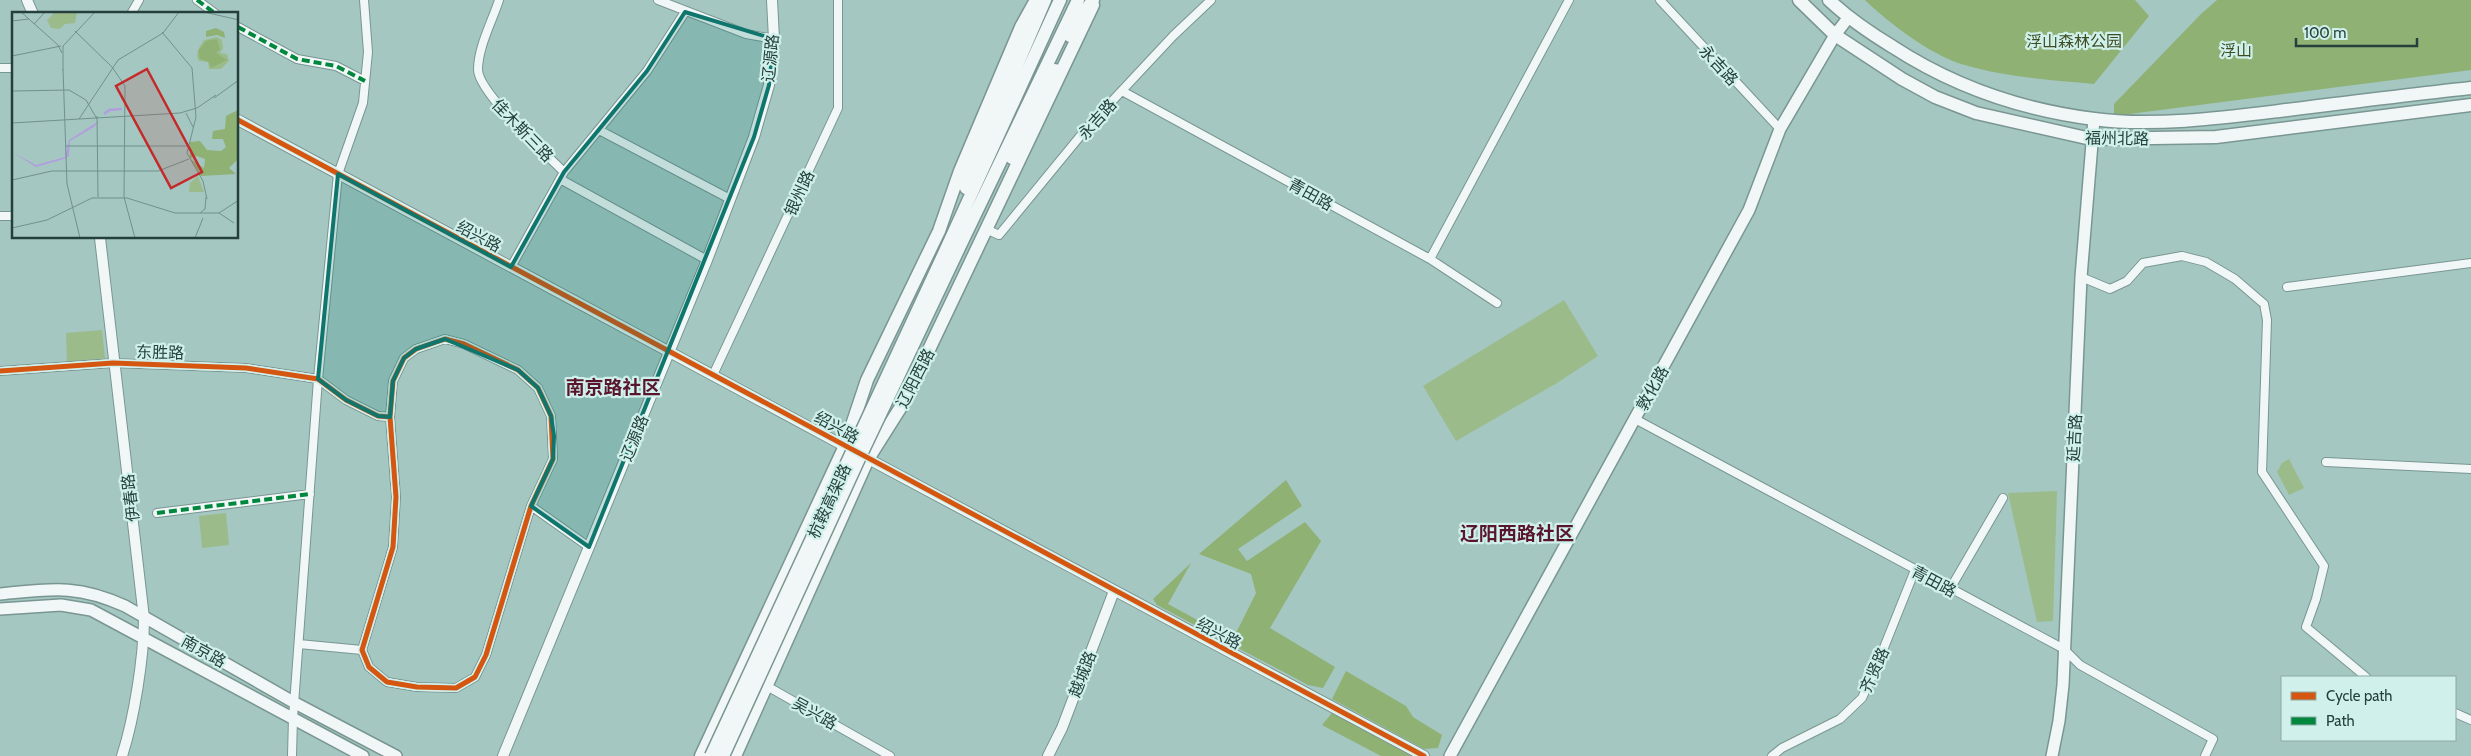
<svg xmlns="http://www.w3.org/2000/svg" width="2471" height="756" font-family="Cabin,'Noto Sans SC',sans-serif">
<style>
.green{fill:#9cbb8b}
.forest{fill:#8fb173}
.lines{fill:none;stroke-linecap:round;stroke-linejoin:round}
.minor-casing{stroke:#7a9692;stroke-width:10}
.tertiary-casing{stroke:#7a9692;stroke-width:12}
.secondary-casing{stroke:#7a9692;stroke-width:14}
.primary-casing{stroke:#7a9692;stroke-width:15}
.trunk-casing{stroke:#7a9692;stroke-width:15}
.minor{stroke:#f1f7f6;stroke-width:8}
.tertiary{stroke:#f1f7f6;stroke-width:10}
.secondary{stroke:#f1f7f6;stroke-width:11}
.primary{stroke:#f1f7f6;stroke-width:12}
.trunk{stroke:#f1f7f6;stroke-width:12}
.trunk-bridge-casing{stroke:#7a9692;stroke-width:15;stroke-linecap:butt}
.trunk-bridge{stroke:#f1f7f6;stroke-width:12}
.quiet{stroke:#00873e;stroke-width:4;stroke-dasharray:8 4;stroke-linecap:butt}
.cycleway-casing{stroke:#d0f0eb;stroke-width:8}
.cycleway{stroke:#d45611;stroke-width:5}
.marked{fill:#0f766e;fill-opacity:0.2;stroke:#0f766e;stroke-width:4;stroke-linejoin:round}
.labels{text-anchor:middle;stroke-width:4.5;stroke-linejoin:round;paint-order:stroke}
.park-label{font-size:16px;fill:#3d4c21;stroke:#d0f0eb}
.street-label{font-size:16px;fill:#25403c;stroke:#d0f0eb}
.quarter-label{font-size:19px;font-weight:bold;fill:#59152b;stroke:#d0f0eb}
.inset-river{fill:none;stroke:#b29dde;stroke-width:2.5}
.inset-road{fill:none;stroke:#71918c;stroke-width:1}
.view{fill:#c42a2a;fill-opacity:0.15;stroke:#c42a2a;stroke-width:2.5}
.inset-edge{fill:none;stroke:#25403c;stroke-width:2.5}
</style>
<rect width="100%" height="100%" fill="#a4c7c2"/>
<path class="green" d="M 1564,300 L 1598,356 L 1557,383 L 1456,441 L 1423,386 Z
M 102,330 L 105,358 L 67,362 L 66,333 Z
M 2289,459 L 2304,488 L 2289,495 L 2277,472 L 2282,463 Z
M 2057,491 L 2053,621 L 2037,622 L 2008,493 Z
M 226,513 L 229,545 L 202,548 L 199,516 Z"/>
<path class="forest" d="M 1865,0 L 2135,0 L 2149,16 L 2094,84 C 2049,80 2004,77 1961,64 C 1928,53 1889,23 1865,0 Z
M 2217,0 L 2471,0 L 2471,70 L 2114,116 L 2114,104 L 2201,14 Z
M 1286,480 L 1302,506 L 1238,549 L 1247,561 L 1305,522 L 1321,541 L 1270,628 L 1335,667 L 1323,688 L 1308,685 L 1157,605 L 1153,599 L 1191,563 L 1168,604 L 1223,634 L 1237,631 L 1256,593 L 1251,574 L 1199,554 Z
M 1346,671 L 1406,706 L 1413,717 L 1442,735 L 1438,748 L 1424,749 L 1332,699 Z
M 1332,713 L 1416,756 L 1381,756 L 1322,725 Z"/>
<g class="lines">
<defs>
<path id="minor" d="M 197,0 L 216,14
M 499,0 C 492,22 478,47 478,70 C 479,93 546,154 564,172
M 658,0 L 746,34 L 774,39
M 1660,0 L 1780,129
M 131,14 L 139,0
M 238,27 L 297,59 L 336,66 L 365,81
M 0,68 L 14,68
M 1122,91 L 1430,259 L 1497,303
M 599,130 L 730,199
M 560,179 L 707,260
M 0,216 L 14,216
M 988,230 L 999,235 L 1086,129 L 1173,36 L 1211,0
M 1430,259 L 1569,0
M 511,267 L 564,172 L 647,71 L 685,12
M 2081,277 L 2110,289 L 2127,281 L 2143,263 L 2182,256 L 2206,262 L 2235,279 L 2264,304 L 2267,320 L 2262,472 L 2324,566 L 2316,599 L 2306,627 L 2366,677
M 2287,287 L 2471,263
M 0,371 L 113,363 L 246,368 L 318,379 L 346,400 L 378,416 L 390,417 L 393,381 L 404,358 L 416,349 L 445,339 L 464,344 L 518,370 L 538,388 L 551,416 L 553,459 L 531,506 L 486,655 L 475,677 L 456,688 L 417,687 L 387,682 L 369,667 L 362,650 L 393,547 L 396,497 L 390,417
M 713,375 L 838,108 L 838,0
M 1635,419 L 2064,649 L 2080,665 L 2213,739 L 2205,756
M 2326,462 L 2471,469
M 531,506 L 589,547
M 157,513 L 310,494
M 1950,589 L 2003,498
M 299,644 L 362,650
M 765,685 L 890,756
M 2455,713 L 2471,720
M 292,756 L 293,718 L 318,379 L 338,174 L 363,103 L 368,52 L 364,0
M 1772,756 L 1782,748 L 1840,719 L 1862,698 L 1877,665 L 1915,570"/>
<path id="tertiary" d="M 27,0 L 33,14
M 238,120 L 850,449
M 100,238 L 144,618 C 144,657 134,719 122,756
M 863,456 L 1424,756
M 503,756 L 707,260 L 754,137 L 769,85 L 774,39 L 772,0
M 1048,756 L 1062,728 L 1114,591"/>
<path id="secondary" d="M 0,594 C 51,589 77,584 125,606 L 295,703 L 396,756
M 0,609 L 61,605 L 91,610 L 363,756
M 1450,756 L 1749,210 L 1780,129 L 1835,35 L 1848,18
M 2052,756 L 2059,721 L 2063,685 L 2081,277 L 2094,119"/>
<path id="primary" d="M 1799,0 L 1835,35 L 1902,79 L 1935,97 L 1976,113 L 2091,139 L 2216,137 L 2471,105
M 1829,0 C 1849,19 1870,33 1893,47 C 1953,86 2023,110 2094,119 C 2151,127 2222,118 2279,111 C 2343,103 2407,95 2471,88
M 701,756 L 845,446 L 867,380 L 939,231 L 960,171 L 1021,27 L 1036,0
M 735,756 L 868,459 L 904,402 L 1093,5"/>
<path id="trunk" d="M 1070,36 L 1076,24 L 1093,0
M 1012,158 L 1028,129 L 1055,70
M 966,188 L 975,163 L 1045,0
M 948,245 L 1060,0
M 958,250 L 1078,0"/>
</defs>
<use href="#minor" class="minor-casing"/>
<use href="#tertiary" class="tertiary-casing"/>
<use href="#secondary" class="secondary-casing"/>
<use href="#primary" class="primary-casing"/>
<use href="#trunk" class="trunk-casing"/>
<use href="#minor" class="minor"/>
<use href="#tertiary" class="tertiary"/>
<use href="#secondary" class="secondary"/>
<use href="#primary" class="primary"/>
<use href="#trunk" class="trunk"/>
<defs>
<path id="trunk-bridge" d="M 711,756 L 948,245
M 723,756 L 857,463 L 958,250"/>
</defs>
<use href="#trunk-bridge" class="trunk-bridge-casing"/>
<use href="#trunk-bridge" class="trunk-bridge"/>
<path class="quiet" d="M 197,0 L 216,14
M 238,27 L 297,59 L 336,66 L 365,81
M 157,513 L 310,494"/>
<defs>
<path id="cycleway" d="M 238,120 L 1424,756
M 0,371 L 113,363 L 246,368 L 318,379 L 346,400 L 378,416 L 390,417 L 393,381 L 404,358 L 416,349 L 445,339 L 464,344 L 518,370 L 538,388 L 551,416 L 553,459 L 531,506 L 486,655 L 475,677 L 456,688 L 417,687 L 387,682 L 369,667 L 362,650 L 393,547 L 396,497 L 390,417"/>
</defs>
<use href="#cycleway" class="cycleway-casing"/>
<use href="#cycleway" class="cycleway"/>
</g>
<path class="marked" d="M 685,12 L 774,39 L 769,85 L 754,137 L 589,547 L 531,506 L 553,459 L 554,436 L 551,416 L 538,388 L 518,370 L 445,339 L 416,349 L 404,358 L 393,381 L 390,417 L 378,416 L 346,400 L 318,379 L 338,174 L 511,267 L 564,172 L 647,71 Z"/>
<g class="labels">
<g class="park-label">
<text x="2074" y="47">浮山森林公园</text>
<text x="2236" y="56">浮山</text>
</g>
<g class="street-label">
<text transform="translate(770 58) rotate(-84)" y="6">辽源路</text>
<text transform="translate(1719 65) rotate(47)" y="6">永吉路</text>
<text transform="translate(1097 119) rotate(-48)" y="6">永吉路</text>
<text transform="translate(523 130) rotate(46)" y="6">佳木斯三路</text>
<text transform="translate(2117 138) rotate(1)" y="6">福州北路</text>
<text transform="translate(799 193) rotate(-65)" y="6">银州路</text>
<text transform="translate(1311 194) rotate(29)" y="6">青田路</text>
<text transform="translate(479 236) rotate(28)" y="6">绍兴路</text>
<text transform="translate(160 352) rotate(1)" y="6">东胜路</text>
<text transform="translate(915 378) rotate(-63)" y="6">辽阳西路</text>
<text transform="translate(1652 388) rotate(-61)" y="6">敦化路</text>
<text transform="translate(837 427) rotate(29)" y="6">绍兴路</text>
<text transform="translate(634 438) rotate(-68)" y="6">辽源路</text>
<text transform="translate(2074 438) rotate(-87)" y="6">延吉路</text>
<text transform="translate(130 498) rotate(-97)" y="6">伊春路</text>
<text transform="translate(829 501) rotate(-65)" y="6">杭鞍高架路</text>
<text transform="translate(1934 581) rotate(28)" y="6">青田路</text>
<text transform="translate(1219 633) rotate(28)" y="6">绍兴路</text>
<text transform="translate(204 651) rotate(29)" y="6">南京路</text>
<text transform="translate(1874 670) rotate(-66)" y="6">齐贤路</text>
<text transform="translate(1082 674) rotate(-69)" y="6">越城路</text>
<text transform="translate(815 713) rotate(29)" y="6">吴兴路</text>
</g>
<g class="quarter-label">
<text x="613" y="394">南京路社区</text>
<text x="1517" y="540">辽阳西路社区</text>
</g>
</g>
<g transform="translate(12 12)">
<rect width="226" height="226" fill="#a4c7c2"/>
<path d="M 43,0 L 65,0 L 63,11 L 53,12 L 48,17 L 39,16 L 35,8 ZM 205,25 L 210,28 L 211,36 L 208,41 L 215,42 L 217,49 L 209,57 L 197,57 L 196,50 L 187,49 L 185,44 L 187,36 L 192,28 ZM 186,164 L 192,180 L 177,180 L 178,171 Z" fill="#9cbb8b"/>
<path d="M 204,16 L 212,20 L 213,26 L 205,23 L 194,25 L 194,19 ZM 205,27 L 208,37 L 204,41 L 215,48 L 199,56 L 197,50 L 188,47 L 186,39 L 194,29 ZM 226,98 L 226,147 L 217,156 L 224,162 L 189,164 L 178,147 L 192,156 L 193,147 L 185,144 L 178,146 L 178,130 L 188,129 L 195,138 L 209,139 L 214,135 L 211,127 L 200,127 L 201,119 L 213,117 L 214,104 Z" fill="#8fb173"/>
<path d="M 87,109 L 82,115 L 58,129 L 57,144 L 52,147 L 24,155 L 0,140 L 24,153 L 53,145 L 57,128 Z" fill="#b29dde"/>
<path class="inset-river" d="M 92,102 L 97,98 L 110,97"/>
<path class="inset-road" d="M 9,0 L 46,33 L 50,41M 192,0 L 227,8M 0,9 L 17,7M 22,12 L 33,0M 63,19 L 100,55 L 113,74 L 112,185 L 123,226M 150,20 L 180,56 L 184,105 L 175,141 L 191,169 L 195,187M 0,44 L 49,34M 51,57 L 55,172 L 68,226M 51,58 L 51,34 L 83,0M 0,79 L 57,78 L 74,88 L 85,107M 202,86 L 227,68M 174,101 L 181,115M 85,104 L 86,185M 67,107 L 106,48 L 151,21 L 167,0M 0,111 L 168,101 L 185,96 L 204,83M 53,134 L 175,134M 0,168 L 40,159 L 146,159 L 177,147M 188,201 L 193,197 L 194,185M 207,201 L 222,211M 0,216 L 35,208 L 80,186 L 115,186 L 163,201 L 207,201 L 227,188M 183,226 L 191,206"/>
<path class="view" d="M 135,57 L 190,160 L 159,176 L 104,74 Z"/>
<rect width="226" height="226" class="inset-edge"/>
</g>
<rect x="2281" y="676" width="175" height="65" fill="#d0f0eb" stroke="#8caaa5"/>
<rect x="2291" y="692" width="25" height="8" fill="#d45611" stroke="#8caaa5"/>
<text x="2326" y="701" font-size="15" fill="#25403c">Cycle path</text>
<rect x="2291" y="717" width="25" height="8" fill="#00873e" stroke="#8caaa5"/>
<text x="2326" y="726" font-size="15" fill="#25403c">Path</text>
<path d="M2296 38v8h121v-8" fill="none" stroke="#25403c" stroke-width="2.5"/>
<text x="2304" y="38" font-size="15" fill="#25403c" stroke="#d0f0eb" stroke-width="4" paint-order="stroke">100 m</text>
</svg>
